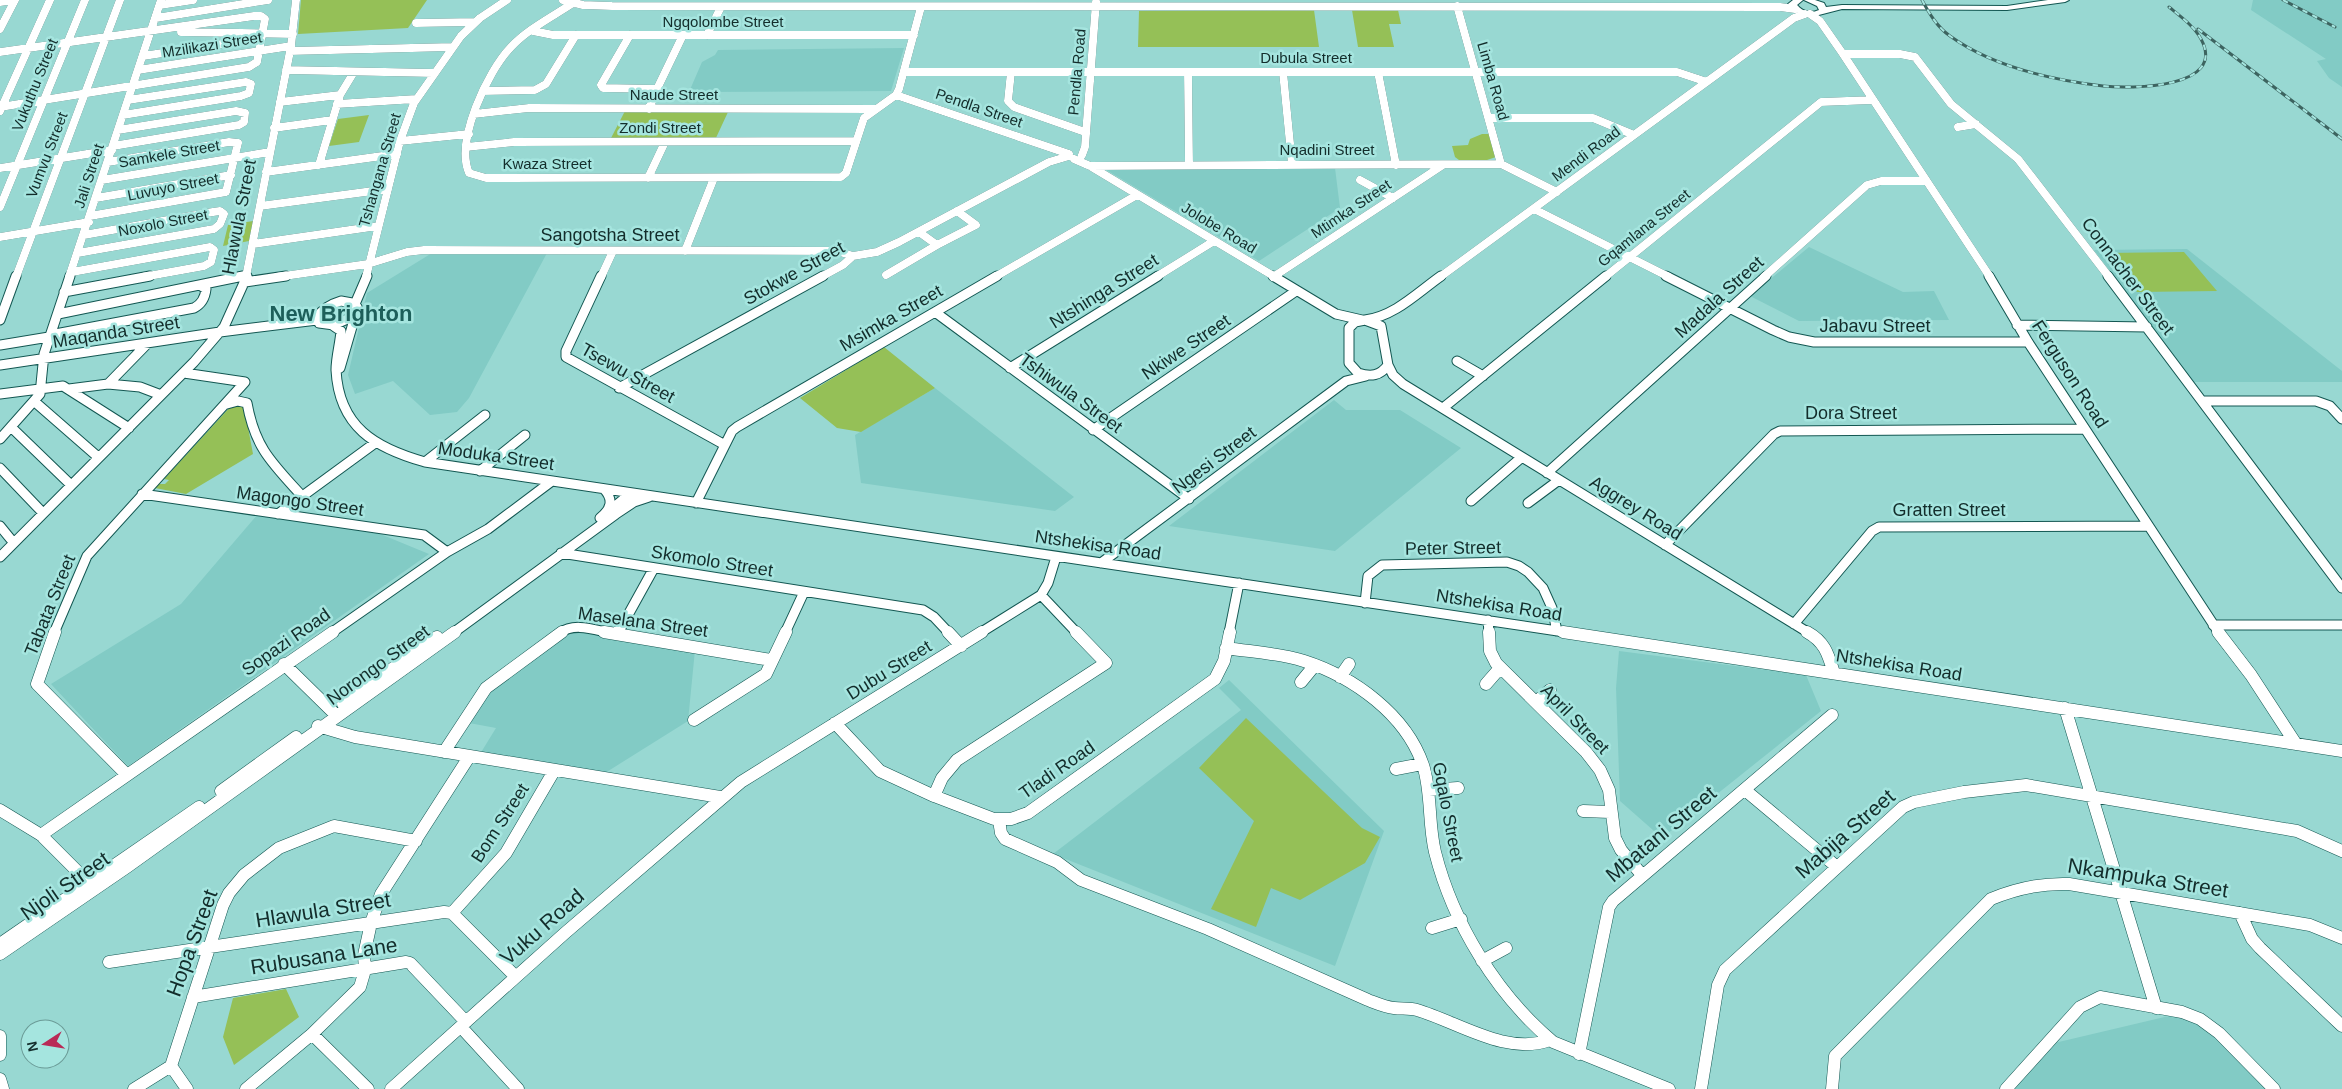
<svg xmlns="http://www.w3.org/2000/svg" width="2342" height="1089" font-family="Arial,sans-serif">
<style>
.built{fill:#82cbc5}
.green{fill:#95c057}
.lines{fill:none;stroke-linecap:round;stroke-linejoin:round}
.minor-far2-casing{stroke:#135752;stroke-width:8}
.minor-far1-casing{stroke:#135752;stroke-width:11}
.minor-casing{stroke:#135752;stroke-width:13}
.major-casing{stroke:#135752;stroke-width:2}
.minor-far2{stroke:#fff;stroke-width:8}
.minor-far1{stroke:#fff;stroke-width:9}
.minor{stroke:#fff;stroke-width:12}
.major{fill:#fff;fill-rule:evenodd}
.rail-casing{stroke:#3d6460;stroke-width:3}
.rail{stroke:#a5e5df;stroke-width:2;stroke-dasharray:5.5;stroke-linecap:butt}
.labels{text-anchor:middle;stroke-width:5;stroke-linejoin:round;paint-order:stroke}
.far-street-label{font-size:15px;fill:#132d2b;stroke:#a5e5df}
.street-label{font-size:18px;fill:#132d2b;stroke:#a5e5df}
.near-street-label{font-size:21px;fill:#132d2b;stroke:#a5e5df}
.district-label{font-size:22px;font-weight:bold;fill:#1d5f5a;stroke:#a5e5df}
</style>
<rect width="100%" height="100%" fill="#98d8d2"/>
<path class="built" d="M 2253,0 L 2342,0 L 2342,87 L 2329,78 L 2317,61 L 2326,59 L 2251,10 Z
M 904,48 L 891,91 L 689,92 L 702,62 L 715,55 L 718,50 Z
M 1103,168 L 1335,168 L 1340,208 L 1259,261 Z
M 1809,247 L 1903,292 L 1934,291 L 1949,320 L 1799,321 L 1750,296 Z
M 2187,249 L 2342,371 L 2342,382 L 2193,382 L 2094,250 Z
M 432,253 L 547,253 L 469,398 L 457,412 L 430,415 L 393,381 L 355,394 L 348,375 L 367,293 Z
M 935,388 L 1074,497 L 1055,511 L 861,483 L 855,435 Z
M 1334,400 L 1346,410 L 1400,410 L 1461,448 L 1335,551 L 1169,526 Z
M 257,515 L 373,531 L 429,554 L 128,766 L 51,684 L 181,604 Z
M 569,632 L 584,632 L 695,650 L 688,721 L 605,773 L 480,754 L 496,728 L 469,723 L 492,688 Z
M 1619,651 L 1806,675 L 1821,711 L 1662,838 L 1620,801 L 1616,688 Z
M 1229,680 L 1384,831 L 1335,966 L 1053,854 L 1241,710 L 1219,688 Z
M 2173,1015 L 2201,1024 L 2268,1089 L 2006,1089 L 2046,1045 Z"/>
<path class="green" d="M 301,0 L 427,0 L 408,28 L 298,34 Z
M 1314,10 L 1319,47 L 1138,47 L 1139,11 Z
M 1352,10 L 1398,10 L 1401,24 L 1389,24 L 1394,47 L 1358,47 Z
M 625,111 L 728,112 L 715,140 L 610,140 Z
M 369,115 L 359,142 L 329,146 L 338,119 Z
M 1482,134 L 1489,134 L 1496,157 L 1487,160 L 1459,160 L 1455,157 L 1452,146 L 1468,145 L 1470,139 Z
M 253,221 L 249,241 L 223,246 L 228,225 Z
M 2184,252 L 2217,291 L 2137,292 L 2106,253 Z
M 884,347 L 935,388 L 861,432 L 837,428 L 800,398 Z
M 232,405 L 244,406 L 253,454 L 186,494 L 155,488 L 159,484 L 165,484 L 169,480 L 164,479 Z
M 1246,718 L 1362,828 L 1380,837 L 1365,863 L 1300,900 L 1271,888 L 1256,927 L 1211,909 L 1254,821 L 1199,768 Z
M 286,989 L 299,1017 L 234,1065 L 223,1037 L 233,998 Z"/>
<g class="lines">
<defs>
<path id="minor-far2" d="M 563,0 L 583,5 L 612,6 L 1780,7 L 1795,9
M 0,2 L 14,0
M 573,3 C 552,17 528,29 511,47 C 487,72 455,141 469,173 L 486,178 L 841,177 L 846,173 L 864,118 L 896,95 L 899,89 L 921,7
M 160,5 L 193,0
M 1457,6 L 1501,164
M 1810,14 L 1820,21 L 1843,54 L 1990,277
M 156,18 L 268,0
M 416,23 L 475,22
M 0,29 L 15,0
M 533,31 L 553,35 L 914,35
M 181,32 L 293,34
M 630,35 L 601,85 L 603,88 L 657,89 L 683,35
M 707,35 L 721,7
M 290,51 L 452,47
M 0,52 L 254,16 L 261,16 L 265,19 L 257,62 L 249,67 L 0,107
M 1843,54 L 1900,54 L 1915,57 L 1951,104 L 2018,159 L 2109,277
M 143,56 L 255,39
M 138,70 L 291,46
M 286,70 L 433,73
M 904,72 L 1677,72 L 1707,82
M 1011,72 L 1008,101 L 1014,107 L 1085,132
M 1188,72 L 1189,164
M 1283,72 L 1292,164
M 1378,72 L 1396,165
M 483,91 L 535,90 L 546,84 L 576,35
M 896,95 L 1069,154
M 280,102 L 340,95
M 337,104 L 416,99
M 649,109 L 657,89
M 0,111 L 50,0
M 474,114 L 529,108 L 875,109
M 123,115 L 241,96 L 249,93 L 251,84 L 246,82 L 128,100
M 1489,118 L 1593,118 L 1634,135
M 1958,127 L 1976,124
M 274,128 L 332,120
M 400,141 L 469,134
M 113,146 L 239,125 L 244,122 L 245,113 L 236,111 L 118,130
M 466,147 L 514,142 L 855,141
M 1082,155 L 1085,147 L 1096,2
M 1074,159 L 1090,166 L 1275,277
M 319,165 L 340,95 L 354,72
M 1090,166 L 1501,164 L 1557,192
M 0,168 L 112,150
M 266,172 L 397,154
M 648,178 L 665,142
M 102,180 L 270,152
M 1360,180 L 1393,198
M 96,198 L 231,175
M 260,206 L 388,189
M 0,207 L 85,0
M 1534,209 L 1669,277
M 90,216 L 226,192 L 238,143 L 229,142 L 108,162
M 919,232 L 937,245 L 976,225 L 957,211
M 0,237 L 89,222
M 253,244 L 378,226
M 685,251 L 714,178
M 78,253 L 214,229 L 220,224 L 224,214 L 220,211 L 213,212 L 84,235
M 72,272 L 210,247 L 214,250 L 211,262 L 204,266 L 143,277
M 886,275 L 937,245
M 16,277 L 120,0
M 69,277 L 161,0
M 238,277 L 247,275
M 246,277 L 291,46 L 296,0
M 277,277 L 368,264 L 407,252 L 424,250 L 837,251 L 853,256
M 366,277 L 400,141 L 414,103 L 461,36 L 480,18 L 507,0
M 601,277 L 613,251
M 821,277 L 843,265 L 853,256 L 877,252 L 899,242 L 1049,162 L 1069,156
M 995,277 L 1137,195
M 1156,277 L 1214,241
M 1273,277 L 1443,165
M 1440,277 L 1794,18 L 1805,14
M 1605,277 L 1821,102 L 1873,100
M 1764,277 L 1867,185 L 1881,181 L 1926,181"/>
<path id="minor-far1" d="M 601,276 L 566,351 L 566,357 L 725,445
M 1273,276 L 1336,314 L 1362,320
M 1666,276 L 1773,330 L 1789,337 L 1814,342 L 2028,342
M 1989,276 L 2028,342 L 2219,633
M 2108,276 L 2342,588
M 245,282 L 286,276
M 64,292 L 150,276
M 341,301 L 352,303 L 357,307 L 352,317 L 334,325 L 319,323 L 317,317 C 323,308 331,304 341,301 Z
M 355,304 L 367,276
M 935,312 L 1189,499
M 58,314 L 243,276
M 0,320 L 16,276
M 1365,320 C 1395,316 1417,293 1441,276
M 1365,320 L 1381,326 L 1388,365 C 1380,376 1371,377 1358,373 L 1349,363 L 1349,328 L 1355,322 Z
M 332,325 L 341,331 C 340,344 336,357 336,370 C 339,427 375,448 425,462 L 1571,633
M 2017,325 L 2147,327
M 50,335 L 194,308 C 202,304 205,298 206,289 L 201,286
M 0,345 L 49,337
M 1457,361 L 1483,376
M 0,365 L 220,332 L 317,320
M 1388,365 L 1393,375 L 1403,384 L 1809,633
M 340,368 L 356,313
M 1010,368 L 1158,276
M 108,384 L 140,387 L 161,395
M 619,388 L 823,276
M 69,389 L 108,384 L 148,343
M 0,394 L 63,386 L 129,428
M 2202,401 L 2316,401 L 2330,406 L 2342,419
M 35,402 L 98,457
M 227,404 L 238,401 L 247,403 C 255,448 272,463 302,496
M 1443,408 L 1606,276
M 11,427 L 71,485
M 1093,430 L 1296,291
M 0,439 L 40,394 L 44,354 L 70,276
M 425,462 L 485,415
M 0,468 L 43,513
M 480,471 L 525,435
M 1547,473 L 1766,276
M 142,494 L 424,535 L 447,552
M 1471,501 L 1522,457
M 696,503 L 732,431 L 737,427 L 997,276
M 1528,503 L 1559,480
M 608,512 L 631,493
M 278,514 L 375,443
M 600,518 C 611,509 614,500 604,489
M 0,526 L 13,542
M 1665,545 L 1774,434 L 1780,431 L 2084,429
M 561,553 L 923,610 L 934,617 L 949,633
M 0,557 L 194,362 L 224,327 L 247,276
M 1101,563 L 1346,381 L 1366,376
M 1041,595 L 1077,633
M 1365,603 L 1368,576 L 1382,565 L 1507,562 L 1519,566 L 1528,572 L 1543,588 L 1552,608 L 1557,631
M 1488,620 L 1489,633
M 1794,624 L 1872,531 L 1879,527 L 2148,526
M 2213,625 L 2342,625
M 54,633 L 87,556 L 245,382 L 184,373
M 331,633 L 447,552 L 488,529 L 552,481
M 453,633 L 616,514 L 634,502 L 649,497
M 560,633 C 574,622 595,630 611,633
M 618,633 L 654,568
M 785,633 L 804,592
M 980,633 L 1041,595 L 1048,583 L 1056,557
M 1229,633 L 1239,583"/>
<path id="minor" d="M 55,632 L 37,684 L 126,774
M 604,632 L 771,660
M 948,632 L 961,646
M 1489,632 L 1490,651 L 1496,663 L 1586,752 L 1600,770 L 1609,790 L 1615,838 L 1621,850 L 1642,875
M 1563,632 L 2342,751
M 1807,632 C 1825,642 1828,654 1834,673
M 2218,632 L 2251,675 L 2296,744
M 617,634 L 618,632
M 1226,648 C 1252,652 1279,653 1304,661 C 1354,677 1406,715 1423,765 C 1432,793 1428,823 1435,852 C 1453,923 1496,994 1553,1042 L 1669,1089
M 284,664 L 337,716
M 1340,677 L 1349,664
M 1301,682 L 1315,665
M 1486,684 L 1500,668
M 1536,702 L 1550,690
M 343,704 L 437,637
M 2065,708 L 2156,1008
M 694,720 L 766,674 L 786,632
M 835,723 L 880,771 L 934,796 L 994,819 L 1011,819 L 1028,813 L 1215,679 L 1224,661 L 1230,632
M 318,726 L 355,737 L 720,797
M 444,752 L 486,688 L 562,632
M 1396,769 L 1422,764
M 1429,790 L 1458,788
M 1745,790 L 1837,867
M 221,791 L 296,737
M 934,796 L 942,778 L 957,760 L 1106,663 L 1076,632
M 0,810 L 41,835 L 90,884
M 1583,811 L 1610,812
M 999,820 L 1001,833 L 1005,839 L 1057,862 L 1081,880 L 1208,929 L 1368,1000 C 1376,1003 1385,1007 1394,1008 C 1401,1009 1410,1008 1417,1010 C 1458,1022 1506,1056 1550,1040
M 41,835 L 333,632
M 452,913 L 506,853 L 554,771
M 2240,913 L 2252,939 L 2260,948 L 2342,1026
M 1432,928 L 1461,919
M 0,944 L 199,807
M 0,954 L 127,867 L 455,632
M 1482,961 L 1506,948
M 109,962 L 444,912 L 452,913 L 516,977
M 193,997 L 406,962 L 410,963 L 466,1022
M 461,1027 L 518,1089
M 312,1034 L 368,1089
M 0,1036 L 0,1055
M 1579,1054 L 1609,907 L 1613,901 L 1832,715
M 0,1079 L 3,1089
M 134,1089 L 171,1066
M 187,1089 L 171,1066 L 223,905 L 229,893 L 244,875 L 279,848 L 334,826 L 416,841
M 246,1089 L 312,1034 L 360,987 L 365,970 L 364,955 L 371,923 L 381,894 L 469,757
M 391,1089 L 565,933 L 741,782 L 982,632
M 1701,1089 L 1718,985 L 1725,970 L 1903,807 L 1914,802 L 1964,792 L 2026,785 L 2297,831 L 2342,851
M 1832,1089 L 1835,1056 L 1991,899 C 2015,889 2043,883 2069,884 L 2310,925 L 2342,938
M 2006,1089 L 2080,1007 L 2100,997 L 2182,1012 L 2200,1019 L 2219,1033 L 2274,1089"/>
<path id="major" d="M 1793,0 L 1803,0 L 1797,5 C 1802,11 1810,14 1819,10 L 1817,6 L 1804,0 L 1815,0 L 1824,3 L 1826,7 L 1842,5 L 2007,6 L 2048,0 L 2069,0 L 2065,2 L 2007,10 L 1842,9 L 1811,17 L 1795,12 L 1788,4 Z"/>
</defs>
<use href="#minor-far2" class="minor-far2-casing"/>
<use href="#minor-far1" class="minor-far1-casing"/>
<use href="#minor" class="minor-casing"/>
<use href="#major" class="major-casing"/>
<use href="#minor-far2" class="minor-far2"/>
<use href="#minor-far1" class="minor-far1"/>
<use href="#minor" class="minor"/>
<use href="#major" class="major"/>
<defs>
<path id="rail" d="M 1922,0 C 1929,13 1937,27 1950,36 C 1993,67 2052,80 2103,86 C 2130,89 2228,89 2201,39 C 2194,26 2180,16 2169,7
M 2283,0 L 2335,27
M 2198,29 L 2342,139"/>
</defs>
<use href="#rail" class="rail-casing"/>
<use href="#rail" class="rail"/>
</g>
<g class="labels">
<g class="far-street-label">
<text x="723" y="27">Ngqolombe Street</text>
<text transform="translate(212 45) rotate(-9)" y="5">Mzilikazi Street</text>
<text x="1306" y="63">Dubula Street</text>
<text transform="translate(1077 72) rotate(-85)" y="5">Pendla Road</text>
<text transform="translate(1493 81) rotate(74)" y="5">Limba Road</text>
<text transform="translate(35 85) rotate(-68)" y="5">Vukuthu Street</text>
<text x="674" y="100">Naude Street</text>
<text transform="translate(979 108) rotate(19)" y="5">Pendla Street</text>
<text x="660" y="133">Zondi Street</text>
<text x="1327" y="155">Nqadini Street</text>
<text transform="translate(169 154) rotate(-10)" y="5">Samkele Street</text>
<text transform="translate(1586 154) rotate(-37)" y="5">Mendi Road</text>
<text transform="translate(47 155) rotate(-69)" y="5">Vumvu Street</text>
<text x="547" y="169">Kwaza Street</text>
<text transform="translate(380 170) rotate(-74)" y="5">Tshangana Street</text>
<text transform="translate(89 176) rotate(-72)" y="5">Jali Street</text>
<text transform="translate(173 187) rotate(-11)" y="5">Luvuyo Street</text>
<text transform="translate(1351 209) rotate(-34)" y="5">Mtimka Street</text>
<text transform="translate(163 223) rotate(-11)" y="5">Noxolo Street</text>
<text transform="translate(1219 228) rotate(31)" y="5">Jolobe Road</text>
<text transform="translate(1644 228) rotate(-39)" y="5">Gqamlana Street</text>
</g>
<g class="street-label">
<text transform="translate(239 217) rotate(-79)" y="6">Hlawula Street</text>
<text x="610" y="241">Sangotsha Street</text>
<text transform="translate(794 273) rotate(-29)" y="6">Stokwe Street</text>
<text transform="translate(2128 276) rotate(53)" y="6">Connacher Street</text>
<text transform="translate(1104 291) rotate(-32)" y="6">Ntshinga Street</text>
<text transform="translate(1719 297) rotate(-42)" y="6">Madala Street</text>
<text transform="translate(891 318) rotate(-30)" y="6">Msimka Street</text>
<text x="1875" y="332">Jabavu Street</text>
<text transform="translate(116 332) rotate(-9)" y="6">Maqanda Street</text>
<text transform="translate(1186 347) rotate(-34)" y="6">Nkiwe Street</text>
<text transform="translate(628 373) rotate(29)" y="6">Tsewu Street</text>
<text transform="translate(2070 374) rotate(57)" y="6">Ferguson Road</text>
<text transform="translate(1071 393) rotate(36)" y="6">Tshiwula Street</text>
<text x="1851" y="419">Dora Street</text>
<text transform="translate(496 456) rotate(8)" y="6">Moduka Street</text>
<text transform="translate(1214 460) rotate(-37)" y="6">Ngesi Street</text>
<text transform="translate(300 501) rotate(8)" y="6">Magongo Street</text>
<text transform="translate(1636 508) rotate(32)" y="6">Aggrey Road</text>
<text x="1949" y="516">Gratten Street</text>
<text transform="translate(1098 545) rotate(8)" y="6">Ntshekisa Road</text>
<text transform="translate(1453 548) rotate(-1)" y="6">Peter Street</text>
<text transform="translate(712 561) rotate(9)" y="6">Skomolo Street</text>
<text transform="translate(50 605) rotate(-68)" y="6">Tabata Street</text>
<text transform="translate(1499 605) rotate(9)" y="6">Ntshekisa Road</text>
<text transform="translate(643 622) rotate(8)" y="6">Maselana Street</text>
<text transform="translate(286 642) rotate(-35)" y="6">Sopazi Road</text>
<text transform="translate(378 665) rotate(-36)" y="6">Norongo Street</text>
<text transform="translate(1899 665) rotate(9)" y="6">Ntshekisa Road</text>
<text transform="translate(889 670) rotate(-32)" y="6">Dubu Street</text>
<text transform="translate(1575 719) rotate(46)" y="6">April Street</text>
<text transform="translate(1057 770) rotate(-35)" y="6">Tladi Road</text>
<text transform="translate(1448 812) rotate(79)" y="6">Gqalo Street</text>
<text transform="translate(500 823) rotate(-57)" y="6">Bom Street</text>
</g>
<g class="near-street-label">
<text transform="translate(1661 834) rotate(-40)" y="7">Mbatani Street</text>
<text transform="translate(1845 834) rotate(-41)" y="7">Mabija Street</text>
<text transform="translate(2148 878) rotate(9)" y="7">Nkampuka Street</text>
<text transform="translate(65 886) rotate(-35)" y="7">Njoli Street</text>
<text transform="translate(323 910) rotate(-9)" y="7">Hlawula Street</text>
<text transform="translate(542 927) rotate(-41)" y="7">Vuku Road</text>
<text transform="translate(192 943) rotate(-70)" y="7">Hopa Street</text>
<text transform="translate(324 956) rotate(-9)" y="7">Rubusana Lane</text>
</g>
<g class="district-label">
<text x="341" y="321">New Brighton</text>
</g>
</g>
<g transform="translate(45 1044) rotate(258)"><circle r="24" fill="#a5e5df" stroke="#6b9b97"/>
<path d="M0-4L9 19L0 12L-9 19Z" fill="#b92a56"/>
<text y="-8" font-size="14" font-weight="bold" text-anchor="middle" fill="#132d2b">N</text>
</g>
</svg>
